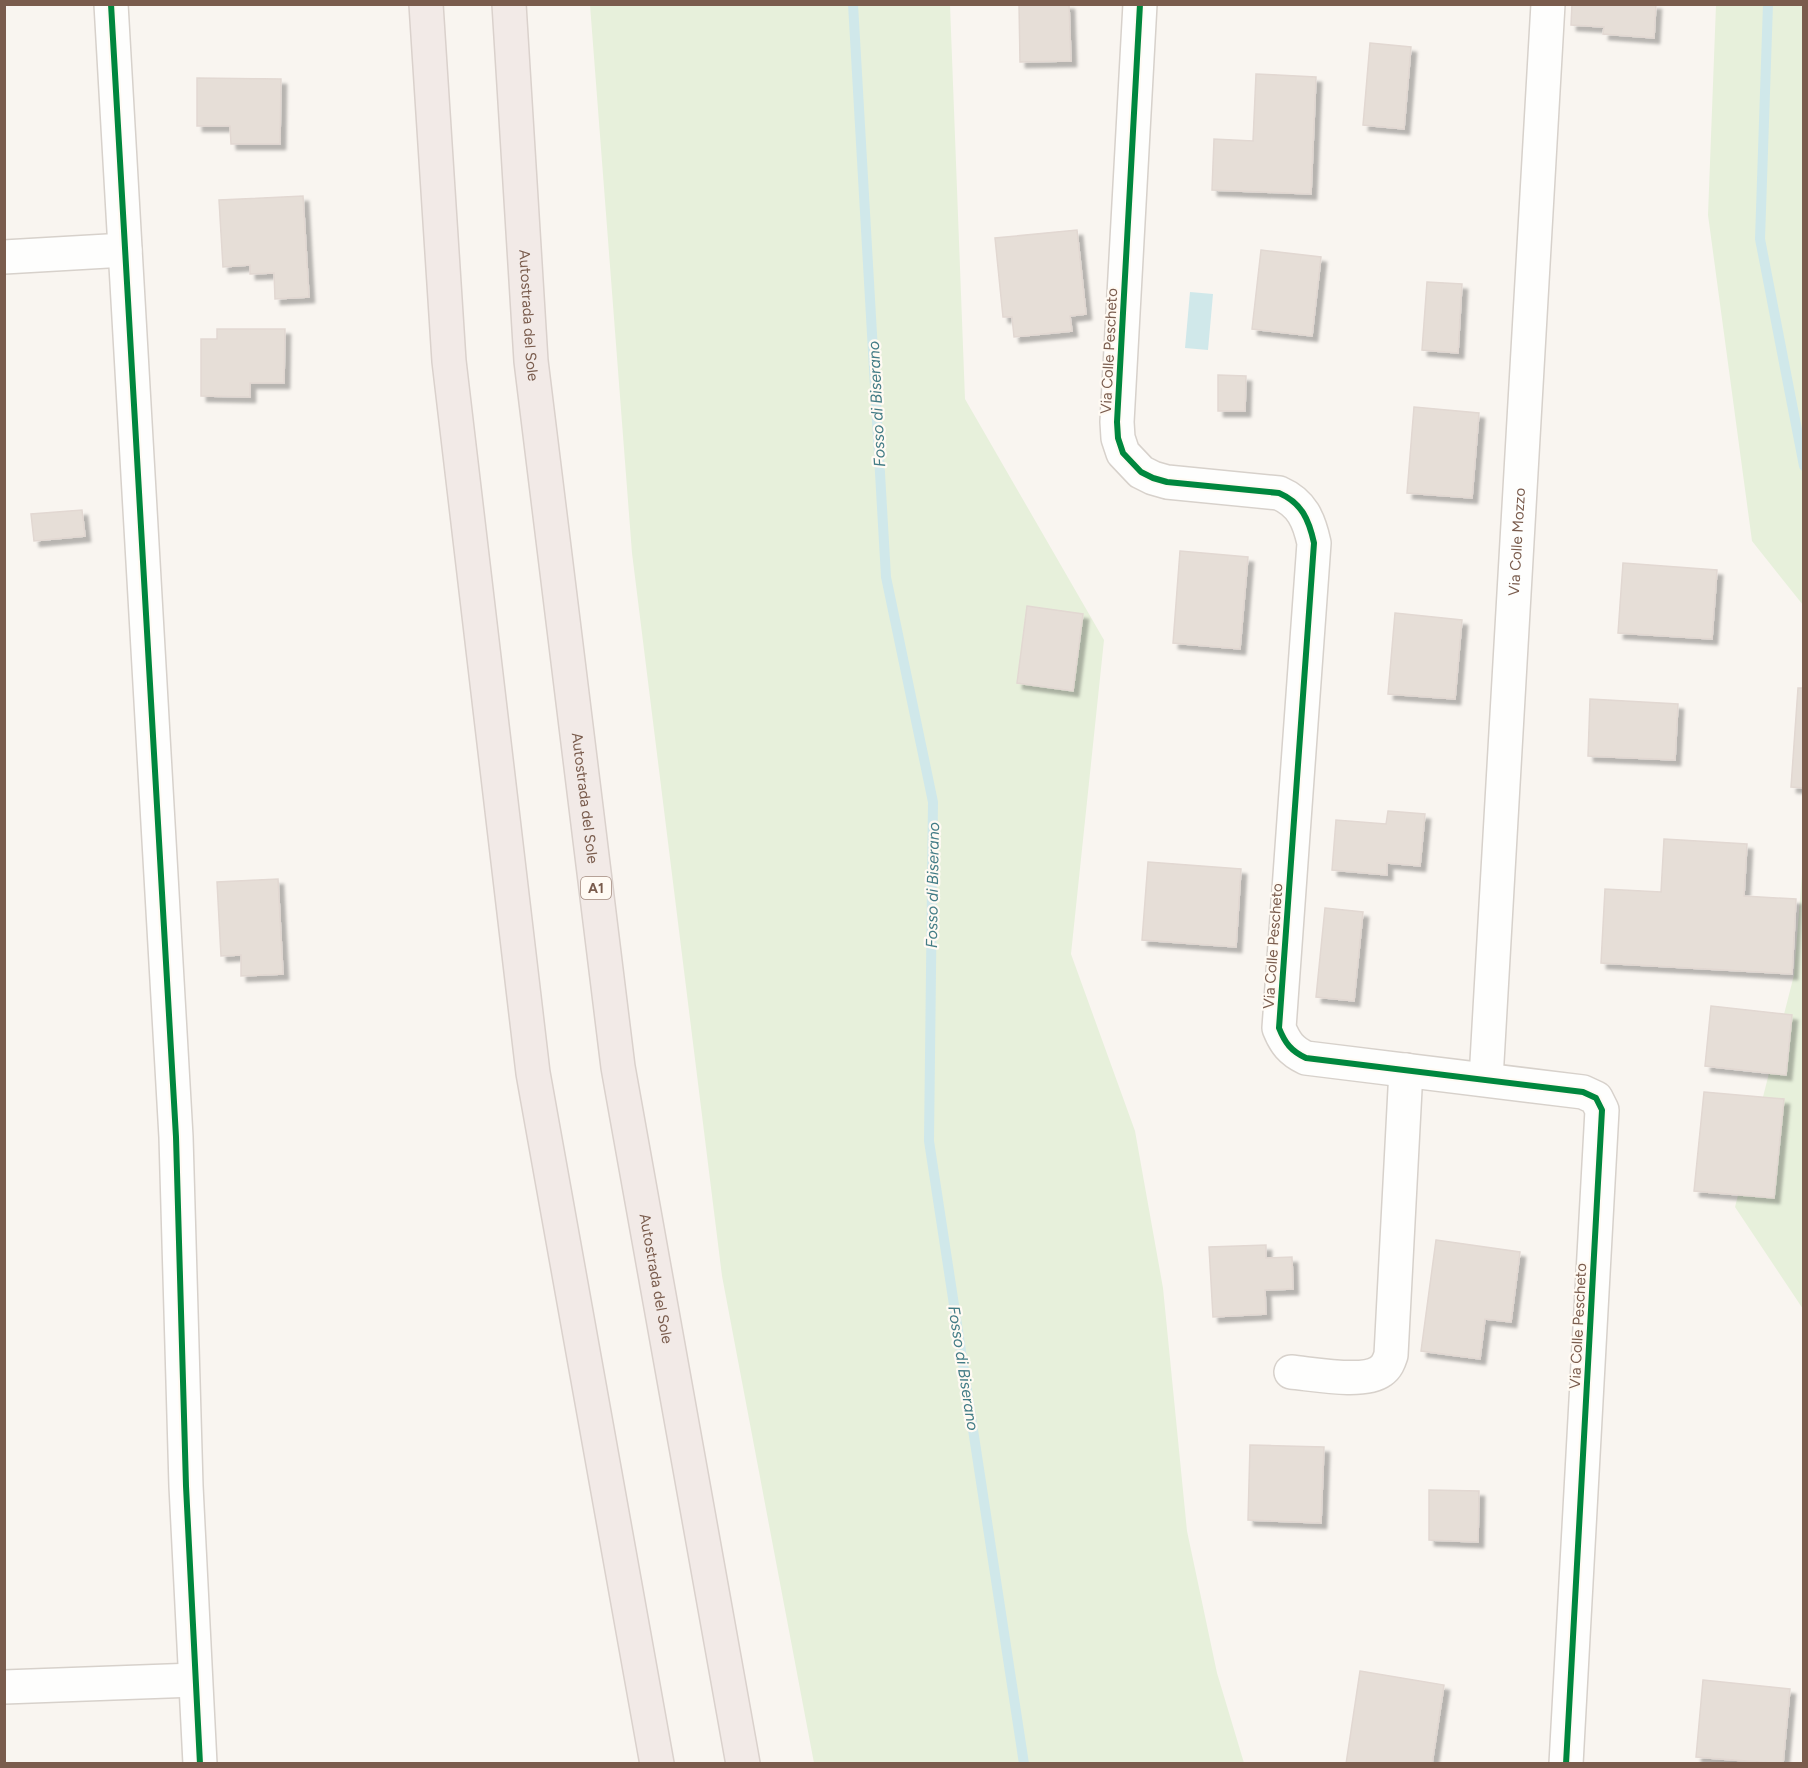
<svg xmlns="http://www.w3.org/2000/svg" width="1808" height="1768" font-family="Figtree,sans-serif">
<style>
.green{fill:#e7f0db}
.water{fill:#d0e8ea}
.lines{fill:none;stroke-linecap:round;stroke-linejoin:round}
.stream{stroke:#d0e8ea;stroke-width:10}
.building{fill:#e6ded7;stroke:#e2d8d2;stroke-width:1.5;filter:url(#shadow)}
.minor-casing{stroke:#d7d1cb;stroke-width:36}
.highway-casing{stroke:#dad1cc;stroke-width:36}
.minor{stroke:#fefefd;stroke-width:33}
.highway{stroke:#f2eae7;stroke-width:33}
.cycleway-casing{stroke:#fffaf3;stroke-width:10}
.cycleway{stroke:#00873e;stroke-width:6}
.labels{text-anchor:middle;stroke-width:4.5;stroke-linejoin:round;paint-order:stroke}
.shield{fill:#fffaf3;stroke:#a28b7f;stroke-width:1.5}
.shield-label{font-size:14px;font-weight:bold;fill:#7a5c4d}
.street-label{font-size:15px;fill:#7a5c4d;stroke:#fffaf3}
.water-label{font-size:16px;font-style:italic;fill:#437c86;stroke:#fffaf3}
</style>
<defs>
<filter id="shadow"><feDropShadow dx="5.5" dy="5.5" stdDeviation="1.5" flood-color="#0004"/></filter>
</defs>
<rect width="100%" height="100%" fill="#f9f5f0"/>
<path class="green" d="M 590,5 L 950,5 L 965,399 L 1104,640 L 1071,954 L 1135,1131 L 1163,1288 L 1187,1531 L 1217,1673 L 1244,1763 L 814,1763 L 722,1276 L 632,553 Z
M 1716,5 L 1803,5 L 1803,605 L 1752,541 L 1708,215 Z
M 1803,861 L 1803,1309 L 1735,1207 L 1794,975 Z"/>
<path class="water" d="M 1190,292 L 1213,294 L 1208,350 L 1185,348 Z"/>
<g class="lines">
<path class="stream" d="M 853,4 L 886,577 L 933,802 L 929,1141 L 1024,1764
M 1768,4 L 1760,239 L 1804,466"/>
</g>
<path class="building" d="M 1019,4 L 1069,4 L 1071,61 L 1020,62 Z
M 1572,4 L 1656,4 L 1654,38 L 1603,34 L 1604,27 L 1571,25 Z
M 1370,43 L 1411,47 L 1404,129 L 1363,125 Z
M 1256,74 L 1316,77 L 1311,194 L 1212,190 L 1214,139 L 1253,141 Z
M 197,78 L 281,79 L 280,144 L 231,144 L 230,126 L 197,126 Z
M 303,196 L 309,297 L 275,299 L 274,273 L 250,274 L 250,265 L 223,267 L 219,200 Z
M 1077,230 L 1086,314 L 1070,316 L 1072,331 L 1014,337 L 1012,317 L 1003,317 L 995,238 Z
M 1261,250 L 1321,257 L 1312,336 L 1252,329 Z
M 1427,282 L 1462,284 L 1458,353 L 1422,350 Z
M 217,329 L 285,329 L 284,383 L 250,383 L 250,397 L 201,396 L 201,339 L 217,339 Z
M 1218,375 L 1246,376 L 1245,411 L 1218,411 Z
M 1414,407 L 1479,413 L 1472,498 L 1407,493 Z
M 82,510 L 85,536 L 34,541 L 31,514 Z
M 1180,551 L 1248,557 L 1240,649 L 1173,643 Z
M 1623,563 L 1717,570 L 1712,639 L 1618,633 Z
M 1027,606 L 1083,614 L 1073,691 L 1017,683 Z
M 1395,613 L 1462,620 L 1455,699 L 1388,694 Z
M 1798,688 L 1804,688 L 1804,788 L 1791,787 Z
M 1590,699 L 1678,704 L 1675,760 L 1588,756 Z
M 1388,811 L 1425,814 L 1420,866 L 1387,863 L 1387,875 L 1332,870 L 1336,820 L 1386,824 Z
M 1664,839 L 1747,844 L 1744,896 L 1796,899 L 1792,974 L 1601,963 L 1605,889 L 1661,892 Z
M 1148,862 L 1241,869 L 1236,947 L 1142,940 Z
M 278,879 L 283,974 L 241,976 L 241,955 L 221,956 L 217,882 Z
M 1325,908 L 1363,912 L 1354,1001 L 1316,997 Z
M 1711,1006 L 1792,1015 L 1786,1075 L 1705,1066 Z
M 1704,1092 L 1784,1099 L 1774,1198 L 1694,1191 Z
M 1436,1240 L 1520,1252 L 1511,1322 L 1485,1319 L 1480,1359 L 1421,1351 Z
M 1266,1245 L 1266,1258 L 1292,1257 L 1293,1289 L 1265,1290 L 1266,1314 L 1213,1317 L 1209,1247 Z
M 1250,1445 L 1324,1447 L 1321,1523 L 1248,1520 Z
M 1429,1490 L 1479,1491 L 1478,1542 L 1429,1540 Z
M 1360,1671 L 1444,1685 L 1432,1764 L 1346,1764 Z
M 1703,1680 L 1790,1689 L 1783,1764 L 1696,1757 Z"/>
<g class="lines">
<defs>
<g id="minor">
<path d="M 111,4 L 176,1137 L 186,1486 L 200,1764"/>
<path d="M 1140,4 L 1117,422 L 1118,438 L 1123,453 L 1141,472 L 1153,478 L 1167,482 L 1279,493 C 1302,503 1309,520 1314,543 L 1279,1028 C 1285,1043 1291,1051 1306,1058 L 1583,1092 L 1596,1098 L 1602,1110 L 1566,1764"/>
<path d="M 4,257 L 125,250"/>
<path id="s1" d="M 1486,1079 L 1548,4"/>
<path d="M 1291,1372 C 1313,1374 1364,1384 1381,1371 C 1387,1367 1389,1361 1391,1355 L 1406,1070"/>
<path d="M 4,1687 L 195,1680"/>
</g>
<g id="highway">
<path d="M 426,4 L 449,361 L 533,1073 L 657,1764"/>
<path id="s2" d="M 509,4 L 531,361 L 618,1067 L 743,1764"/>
</g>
</defs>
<use href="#minor" class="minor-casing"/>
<use href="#highway" class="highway-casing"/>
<use href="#minor" class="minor"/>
<use href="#highway" class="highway"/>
<defs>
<path id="cycleway" d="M 111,4 L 176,1137 L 186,1486 L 200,1764
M 1140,4 L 1117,422 L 1118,438 L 1123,453 L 1141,472 L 1153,478 L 1167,482 L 1279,493 C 1302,503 1309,520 1314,543 L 1279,1028 C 1285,1043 1291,1051 1306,1058 L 1583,1092 L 1596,1098 L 1602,1110 L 1566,1764"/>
</defs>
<use href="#cycleway" class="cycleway-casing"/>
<use href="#cycleway" class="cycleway"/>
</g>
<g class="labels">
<rect class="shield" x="581" y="877" width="30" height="22" rx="4.5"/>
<g class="shield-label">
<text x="596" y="893">A1</text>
</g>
<g class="street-label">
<text dy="5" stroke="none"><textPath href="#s2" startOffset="312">Autostrada del Sole</textPath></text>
<text transform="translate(1109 351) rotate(-87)" y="5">Via Colle Pescheto</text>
<text dy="5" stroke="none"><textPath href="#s1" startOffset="538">Via Colle Mozzo</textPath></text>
<text dy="5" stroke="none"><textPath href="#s2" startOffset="798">Autostrada del Sole</textPath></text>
<text transform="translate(1273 946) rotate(-86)" y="5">Via Colle Pescheto</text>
<text dy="5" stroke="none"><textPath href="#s2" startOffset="1284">Autostrada del Sole</textPath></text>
<text transform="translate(1578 1326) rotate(-87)" y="5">Via Colle Pescheto</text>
</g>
<g class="water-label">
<text transform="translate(876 404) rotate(-93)" y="6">Fosso di Biserano</text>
<text transform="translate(932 885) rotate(-89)" y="6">Fosso di Biserano</text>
<text transform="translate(964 1368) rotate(81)" y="6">Fosso di Biserano</text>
</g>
</g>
<rect width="1808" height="1768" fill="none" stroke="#7a5c4d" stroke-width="12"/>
</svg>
